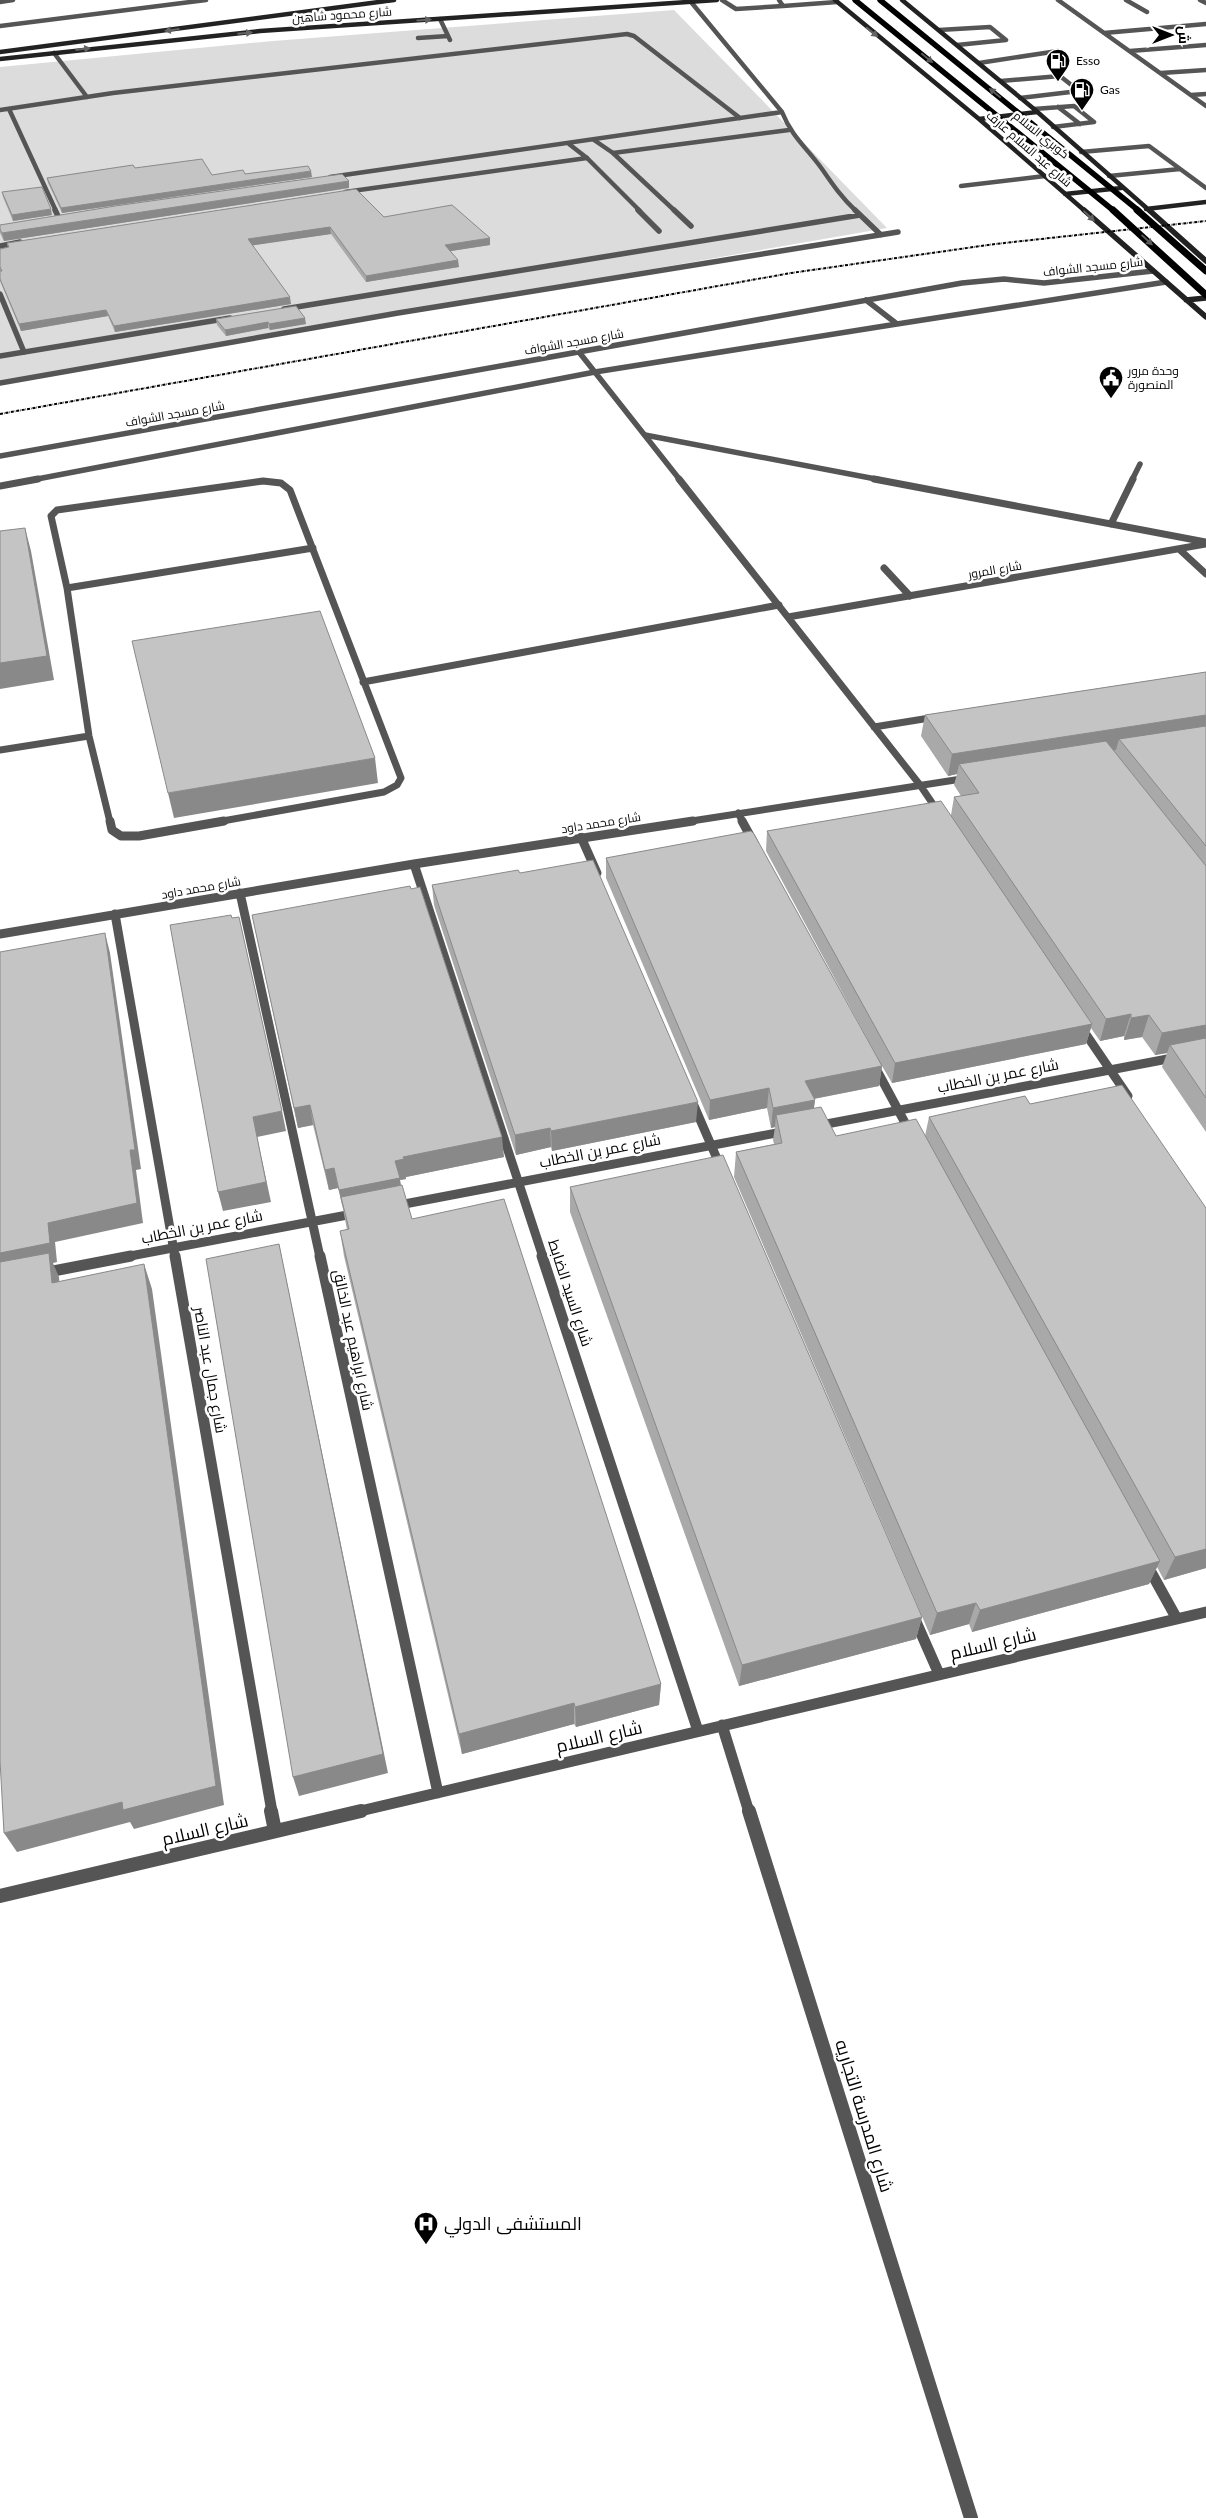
<svg xmlns="http://www.w3.org/2000/svg" width="1206" height="2518" font-family="Lato,Cairo,sans-serif">
<style>
.green{fill:#dcdcdc}
.lines{fill:none;stroke-linecap:round;stroke-linejoin:round}
.lane-far3{stroke:#555;stroke-width:4.5}
.lane-far2{stroke:#555;stroke-width:5.5}
.lane-far1{stroke:#555;stroke-width:7}
.lane{stroke:#555;stroke-width:9}
.street-far5{stroke:#555;stroke-width:4.5}
.street-far4{stroke:#555;stroke-width:5.5}
.street-far3{stroke:#555;stroke-width:7}
.street-far2{stroke:#555;stroke-width:9}
.street-far1{stroke:#555;stroke-width:11}
.street{stroke:#555;stroke-width:14}
.secondary-far1{stroke:#222;stroke-width:4.5}
.secondary{stroke:#222;stroke-width:5.5}
.primary-far1{stroke:#000;stroke-width:5.5}
.primary{stroke:#000;stroke-width:7}
.rail{stroke:#000;stroke-width:2;stroke-dasharray:3 1 0.5 1;stroke-linecap:butt}
.wall{fill:#a9a9a9}
.shaded-wall{fill:#898989}
.building{fill:#c4c4c4;stroke:#898989}
.oneway{fill:#646464}
.oneway2{fill:#595959}
.labels{text-anchor:middle;stroke-width:5;stroke-linejoin:round;paint-order:stroke}
.far-street-label{font-size:12px;fill:#000;stroke:#fff}
.far-poi-label{font-size:12px;fill:#000;stroke:#fff;text-anchor:start}
.street-label{font-size:15px;fill:#000;stroke:#fff}
.near-street-label{font-size:18px;fill:#000;stroke:#fff}
.near-poi-label{font-size:18px;fill:#000;stroke:#fff;text-anchor:start}
</style>
<rect width="100%" height="100%" fill="#fff"/>
<path class="green" d="M 674,10 L 887,228 L 0,383 L 0,67 L 273,41 Z"/>
<g class="lines">
<path class="lane-far3" d="M 722,0 L 736,9 L 783,6 L 779,0
M 783,6 L 837,2
M 440,19 L 450,40
M 939,30 L 990,27 L 1006,40 L 957,45
M 418,38 L 448,36
M 979,63 L 1058,51
M 1001,81 L 1060,76 L 1079,91 L 1020,98
M 1058,107 L 1080,124
M 9,109 L 56,211
M 1034,109 L 1074,106 L 1094,122 L 1053,127
M 1081,152 L 1149,146 L 1206,188
M 613,153 L 675,211
M 587,158 L 640,211
M 1109,176 L 1180,169
M 961,186 L 1045,176"/>
<path class="lane-far2" d="M 55,210 L 59,218
M 638,210 L 659,231
M 674,210 L 691,226
M 0,294 L 24,352
M 645,435 L 881,480
M 1132,480 L 1140,464"/>
<path class="lane-far1" d="M 874,479 L 1206,542
M 1111,524 L 1133,479
M 884,568 L 910,596
M 67,588 L 313,548
M 363,682 L 779,605
M 0,750 L 89,736
M 110,822 L 89,736 L 67,588 L 51,516 L 57,510 L 263,481 L 281,483 L 290,490 L 401,778 L 397,785 L 384,792 L 217,822"/>
<path class="lane" d="M 110,821 L 112,830 L 121,836 L 139,836 L 224,821"/>
<path class="street-far5" d="M 1058,0 L 1206,106
M 1126,0 L 1147,12
M 1200,0 L 1206,3
M 0,2 L 13,0
M 691,2 L 782,112 C 792,137 807,148 822,169 C 833,185 842,198 856,211
M 0,26 L 206,0
M 1104,33 L 1206,24
M 1130,51 L 1206,45
M 54,53 L 87,97
M 1161,73 L 1206,70
M 1191,95 L 1206,94
M 0,110 L 113,93 L 627,34 L 634,36 L 740,118
M 594,140 L 613,153 L 789,130
M 330,177 L 782,112
M 345,192 L 587,158 L 569,144"/>
<path class="street-far4" d="M 855,210 L 881,235
M 0,246 L 20,242
M 284,309 L 860,215
M 897,324 L 1166,282
M 579,352 L 680,480
M 0,356 L 230,318
M 0,383 L 398,313 L 898,232
M 0,456 L 962,283 L 1004,279 L 1044,283 L 1153,271
M 32,480 L 595,372 L 897,324 L 866,300"/>
<path class="street-far3" d="M 679,479 L 920,785 L 939,813
M 0,486 L 38,479
M 1179,549 L 1206,574
M 788,617 L 1206,544
M 874,727 L 936,717
M 738,813 L 743,822
M 685,822 L 968,778"/>
<path class="street-far2" d="M 742,821 L 754,843
M 581,837 L 597,873
M 414,864 L 543,1257
M 240,893 L 320,1257
M 115,914 L 175,1257
M 0,934 L 414,864 L 693,821
M 1081,1027 L 1128,1096
M 874,1065 L 911,1134
M 692,1101 L 721,1168
M 816,1126 L 1178,1057
M 394,1206 L 787,1131
M 125,1257 L 358,1213"/>
<path class="street-far1" d="M 175,1256 L 272,1812
M 320,1256 L 438,1793
M 542,1256 L 698,1731
M 43,1273 L 131,1256
M 1147,1565 L 1177,1619
M 913,1615 L 939,1674
M 722,1725 L 749,1812
M 356,1812 L 1206,1612"/>
<path class="street" d="M 271,1811 L 275,1831
M 749,1811 L 971,2518
M 0,1896 L 361,1811"/>
<path class="secondary-far1" d="M 835,0 L 979,119 L 1085,211
M 902,0 L 1034,109 L 1150,211
M 0,52 L 394,0
M 0,59 L 260,31 L 717,0
M 979,119 L 1037,112
M 1065,194 L 1121,188
M 1146,209 L 1206,202"/>
<path class="secondary" d="M 1084,210 L 1206,317
M 1149,210 L 1206,261
M 1186,300 L 1206,298"/>
<path class="primary-far1" d="M 855,0 L 1114,211
M 880,0 L 1139,211"/>
<path class="primary" d="M 1113,210 L 1206,295
M 1137,210 L 1206,271"/>
<path class="rail" d="M 0,414 L 791,273 L 995,244 L 1206,221"/>
</g>
<path class="wall" d="M 135,168 L 212,175 L 245,174 L 312,177 L 62,213 L 48,183 L 47,178 Z
M 349,188 L 4,241 L 0,233 L 0,225 Z
M 2,192 L 52,215 L 13,221 L 3,197 Z
M 384,217 L 490,245 L 450,251 L 459,267 L 366,282 L 331,234 L 252,245 L 291,304 L 115,332 L 108,316 L 21,331 L 0,281 L 0,249 L 8,248 L 7,243 Z
M 216,319 L 306,324 L 270,330 L 268,328 L 226,336 L 217,325 Z
M 1206,672 L 1206,1132 L 1162,1067 L 1167,1053 L 1155,1055 L 1142,1037 L 1124,1040 L 1124,1036 L 1100,1041 L 1091,1028 L 1086,1044 L 892,1083 L 882,1066 L 879,1086 L 814,1099 L 815,1100 L 814,1108 L 836,1136 L 925,1136 L 929,1117 L 1030,1104 L 1206,1208 L 1206,1569 L 1206,1568 L 1164,1580 L 1157,1567 L 1149,1584 L 972,1632 L 969,1624 L 930,1635 L 734,1177 L 736,1152 L 774,1144 L 773,1140 L 775,1127 L 771,1128 L 767,1108 L 709,1120 L 606,878 L 606,858 L 877,1057 L 766,851 L 767,831 L 951,815 L 954,797 L 961,796 L 954,785 L 957,774 L 948,776 L 921,736 L 925,715 Z
M 520,873 L 696,1122 L 552,1151 L 551,1147 L 516,1155 L 434,905 L 432,885 Z
M 411,889 L 504,1157 L 406,1177 L 406,1179 L 400,1180 L 401,1185 L 412,1219 L 661,1684 L 659,1705 L 576,1727 L 574,1724 L 462,1754 L 344,1256 L 340,1231 L 347,1230 L 343,1209 L 338,1188 L 329,1190 L 313,1125 L 298,1128 L 252,915 Z
M 570,1187 L 922,1617 L 916,1639 L 739,1686 L 570,1212 Z"/>
<path class="shaded-wall" d="M 311,171 L 312,177 L 62,213 L 61,208 Z
M 349,181 L 349,188 L 4,241 L 2,233 Z
M 51,209 L 52,215 L 13,221 L 12,215 Z
M 330,227 L 331,234 L 249,246 L 248,239 Z
M 490,238 L 490,245 L 445,252 L 445,245 Z
M 458,260 L 459,267 L 366,282 L 366,276 Z
M 290,297 L 291,304 L 115,332 L 114,326 Z
M 106,310 L 108,316 L 21,331 L 19,324 Z
M 305,318 L 306,324 L 270,330 L 269,324 Z
M 268,322 L 268,328 L 226,336 L 225,330 Z
M 25,528 L 31,551 L 54,680 L 0,689 L 0,663 Z
M 1206,715 L 1206,733 L 1119,739 L 1116,750 L 965,773 L 959,764 L 957,774 L 948,776 L 952,754 Z
M 375,758 L 378,783 L 174,818 L 168,793 Z
M 105,933 L 110,953 L 141,1169 L 136,1170 L 143,1223 L 55,1242 L 57,1262 L 53,1263 L 59,1277 L 61,1307 L 0,1274 L 0,1253 L 48,1223 L 130,1150 Z
M 1131,1014 L 1124,1036 L 1100,1041 L 1106,1019 Z
M 1149,1015 L 1142,1037 L 1124,1040 L 1131,1018 Z
M 1092,1024 L 1086,1044 L 892,1083 L 895,1063 Z
M 1206,1025 L 1206,1043 L 1170,1045 L 1167,1053 L 1155,1055 L 1162,1033 Z
M 882,1066 L 879,1086 L 802,1101 L 805,1081 Z
M 769,1088 L 767,1108 L 709,1120 L 710,1100 Z
M 815,1100 L 812,1120 L 776,1115 L 775,1127 L 771,1128 L 773,1108 Z
M 698,1102 L 696,1122 L 552,1151 L 551,1131 Z
M 310,1105 L 313,1125 L 298,1128 L 294,1108 Z
M 282,1111 L 286,1131 L 257,1137 L 271,1202 L 223,1211 L 218,1192 L 253,1117 Z
M 550,1128 L 551,1147 L 516,1155 L 515,1135 Z
M 502,1137 L 504,1157 L 406,1177 L 406,1179 L 400,1180 L 402,1198 L 341,1197 L 343,1209 L 339,1190 L 395,1161 L 403,1157 Z
M 334,1168 L 338,1188 L 329,1190 L 325,1170 Z
M 279,1244 L 388,1773 L 299,1796 L 293,1777 Z
M 144,1264 L 152,1289 L 224,1805 L 134,1829 L 130,1822 L 17,1852 L 4,1833 L 122,1802 Z
M 1206,1549 L 1206,1568 L 1164,1580 L 1175,1557 Z
M 1160,1561 L 1149,1584 L 972,1632 L 980,1610 Z
M 976,1603 L 969,1624 L 930,1635 L 937,1613 Z
M 922,1617 L 916,1639 L 739,1686 L 742,1665 Z
M 661,1684 L 659,1705 L 576,1727 L 575,1707 Z
M 574,1703 L 574,1724 L 462,1754 L 459,1734 Z"/>
<path class="building" d="M 202,159 L 212,175 L 243,170 L 245,174 L 308,166 L 311,171 L 61,208 L 47,178 L 133,165 L 135,168 Z
M 342,174 L 349,181 L 2,233 L 0,229 L 0,225 L 115,206 Z
M 42,187 L 51,209 L 12,215 L 2,192 Z
M 356,189 L 384,217 L 452,205 L 490,238 L 445,245 L 458,260 L 366,276 L 330,227 L 248,239 L 290,297 L 114,326 L 106,310 L 19,324 L 0,279 L 0,271 L 2,271 L 0,267 L 0,249 L 9,247 L 7,243 Z
M 296,306 L 305,318 L 269,324 L 268,322 L 225,330 L 216,319 Z
M 25,528 L 47,656 L 0,663 L 0,531 Z
M 320,611 L 375,758 L 168,793 L 132,641 Z
M 1206,672 L 1206,715 L 952,754 L 925,715 Z
M 1206,726 L 1206,846 L 1119,739 Z
M 1106,741 L 1206,866 L 1206,1025 L 1162,1033 L 1149,1015 L 1131,1018 L 1131,1014 L 1106,1019 L 954,797 L 979,793 L 959,764 Z
M 941,801 L 1092,1024 L 895,1063 L 767,831 Z
M 751,831 L 754,834 L 882,1066 L 805,1081 L 815,1100 L 773,1108 L 769,1088 L 710,1100 L 606,858 Z
M 593,860 L 698,1102 L 551,1131 L 550,1128 L 515,1135 L 432,885 L 518,870 L 520,873 Z
M 410,886 L 411,889 L 420,887 L 502,1137 L 403,1157 L 404,1159 L 395,1161 L 400,1178 L 339,1190 L 334,1168 L 325,1170 L 310,1105 L 294,1108 L 252,915 Z
M 231,915 L 232,918 L 239,917 L 282,1111 L 253,1117 L 266,1182 L 218,1192 L 170,925 Z
M 105,933 L 135,1150 L 130,1150 L 137,1203 L 48,1223 L 50,1243 L 0,1253 L 0,952 Z
M 1206,1038 L 1206,1098 L 1170,1045 Z
M 1122,1085 L 1206,1208 L 1206,1549 L 1175,1557 L 929,1117 L 1025,1096 L 1030,1104 Z
M 821,1107 L 836,1136 L 916,1119 L 1160,1561 L 980,1610 L 976,1603 L 937,1613 L 736,1152 L 782,1143 L 776,1115 Z
M 723,1155 L 922,1617 L 742,1665 L 570,1187 Z
M 402,1185 L 412,1219 L 504,1199 L 661,1684 L 575,1707 L 574,1703 L 459,1734 L 340,1231 L 349,1229 L 341,1197 Z
M 279,1244 L 383,1754 L 293,1777 L 206,1259 Z
M 49,1253 L 52,1283 L 144,1264 L 216,1786 L 123,1810 L 122,1802 L 4,1833 L 0,1760 L 0,1262 Z"/>
<defs><path id="oneway-solid" d="M-6-.8H1V-3.2L6.5 0L1 3.2V.8H-6Z" transform="scale(1.25)"/></defs>
<g class="oneway">
<use href="#oneway-solid" transform="translate(424 20) rotate(-4)"/>
<use href="#oneway-solid" transform="translate(172 30) rotate(173)"/>
<use href="#oneway-solid" transform="translate(872 32) rotate(39)"/>
<use href="#oneway-solid" transform="translate(245 33) rotate(-5)"/>
<use href="#oneway-solid" transform="translate(83 49) rotate(-7)"/>
<use href="#oneway-solid" transform="translate(1089 216) rotate(43)"/>
</g>
<g class="oneway2">
<use href="#oneway-solid" transform="translate(927 58) rotate(39)"/>
<use href="#oneway-solid" transform="translate(995 93) rotate(-141)"/>
<use href="#oneway-solid" transform="translate(1147 240) rotate(43)"/>
</g>
<defs>
<symbol id="fuel-pin" viewBox="-11 -11 22 30"><path d="M0 17L-7.5 6A9.5 9.5 0 1 1 7.5 6Z" fill="#000" stroke="#fff"/><path d="M-5.5-6h7V0h2V4h1.3V-2.5L3-4.5l.8-.8L6-3V5H2.5V1h-1V6h-7ZM-4.2-4.7v3.2H.2V-4.7Z" fill="#fff"/></symbol>
<symbol id="civic-pin" viewBox="-11 -11 22 30"><path d="M0 17L-7.5 6A9.5 9.5 0 1 1 7.5 6Z" fill="#000" stroke="#fff"/><path d="M-.6-6.5H3V-4.5H.6V-3L4-1V1h2V6H-6V1h2V-1L-.6-3ZM-1.2 2.5V6h2.4V2.5Z" fill="#fff"/></symbol>
<symbol id="hospital-pin" viewBox="-11 -11 22 30"><path d="M0 17L-7.5 6A9.5 9.5 0 1 1 7.5 6Z" fill="#000" stroke="#fff"/><path d="M-5-5h3v3.5h4V-5h3V5h-3V1.5h-4V5h-3Z" fill="#fff"/></symbol>
</defs>
<g fill-rule="evenodd">
<use href="#fuel-pin" x="1044" y="47" width="28" height="38"/>
<use href="#fuel-pin" x="1068" y="76" width="28" height="38"/>
<use href="#civic-pin" x="1097" y="364" width="28" height="38"/>
<use href="#hospital-pin" x="412" y="2210" width="28" height="38"/>
</g>
<g class="labels">
<g class="far-street-label">
<text transform="translate(342 15) rotate(-4)" y="4">شارع محمود شاهين</text>
<text transform="translate(1041 135) rotate(39)" y="4">كوبري السلام</text>
<text transform="translate(1029 149) rotate(41)" y="4">شارع عبد السلام عارف</text>
<text transform="translate(1093 267) rotate(-6)" y="4">شارع مسجد الشواف</text>
<text transform="translate(574 342) rotate(-10)" y="4">شارع مسجد الشواف</text>
<text transform="translate(175 414) rotate(-10)" y="4">شارع مسجد الشواف</text>
<text transform="translate(995 570) rotate(-10)" y="4">شارع المرور</text>
<text transform="translate(601 823) rotate(-9)" y="4">شارع محمد داود</text>
<text transform="translate(201 888) rotate(-10)" y="4">شارع محمد داود</text>
</g>
<g class="far-poi-label">
<text x="1076" y="65">Esso</text>
<text x="1100" y="94">Gas</text>
<text x="1128" y="375">وحدة مرور<tspan x="1128" dy="14">المنصورة</tspan></text>
</g>
<g class="street-label">
<text transform="translate(998 1076) rotate(-11)" y="5">شارع عمر بن الخطاب</text>
<text transform="translate(600 1151) rotate(-11)" y="5">شارع عمر بن الخطاب</text>
<text transform="translate(202 1227) rotate(-11)" y="5">شارع عمر بن الخطاب</text>
<text transform="translate(570 1293) rotate(72)" y="5">شارع السيد الضابط</text>
<text transform="translate(353 1340) rotate(78)" y="5">شارع ابراهيم عبد الخالق</text>
<text transform="translate(210 1370) rotate(80)" y="5">شارع جمال عبد الناصر</text>
</g>
<g class="near-street-label">
<text transform="translate(993 1644) rotate(-13)" y="6">شارع السلام</text>
<text transform="translate(599 1737) rotate(-13)" y="6">شارع السلام</text>
<text transform="translate(205 1830) rotate(-13)" y="6">شارع السلام</text>
<text transform="translate(864 2116) rotate(73)" y="6">شارع المدرسة التجاريه</text>
</g>
<g class="near-poi-label">
<text x="444" y="2230">المستشفى الدولي</text>
</g>
</g>
<g transform="translate(1171 35) rotate(90)" stroke="#ffffff" stroke-width="4" paint-order="stroke">
<path d="M0-4L9 19L0 12L-9 19Z" fill="#000000"/>
<text y="-8" font-size="14" font-weight="bold" text-anchor="middle" fill="#000000">ش</text>
</g>
</svg>
